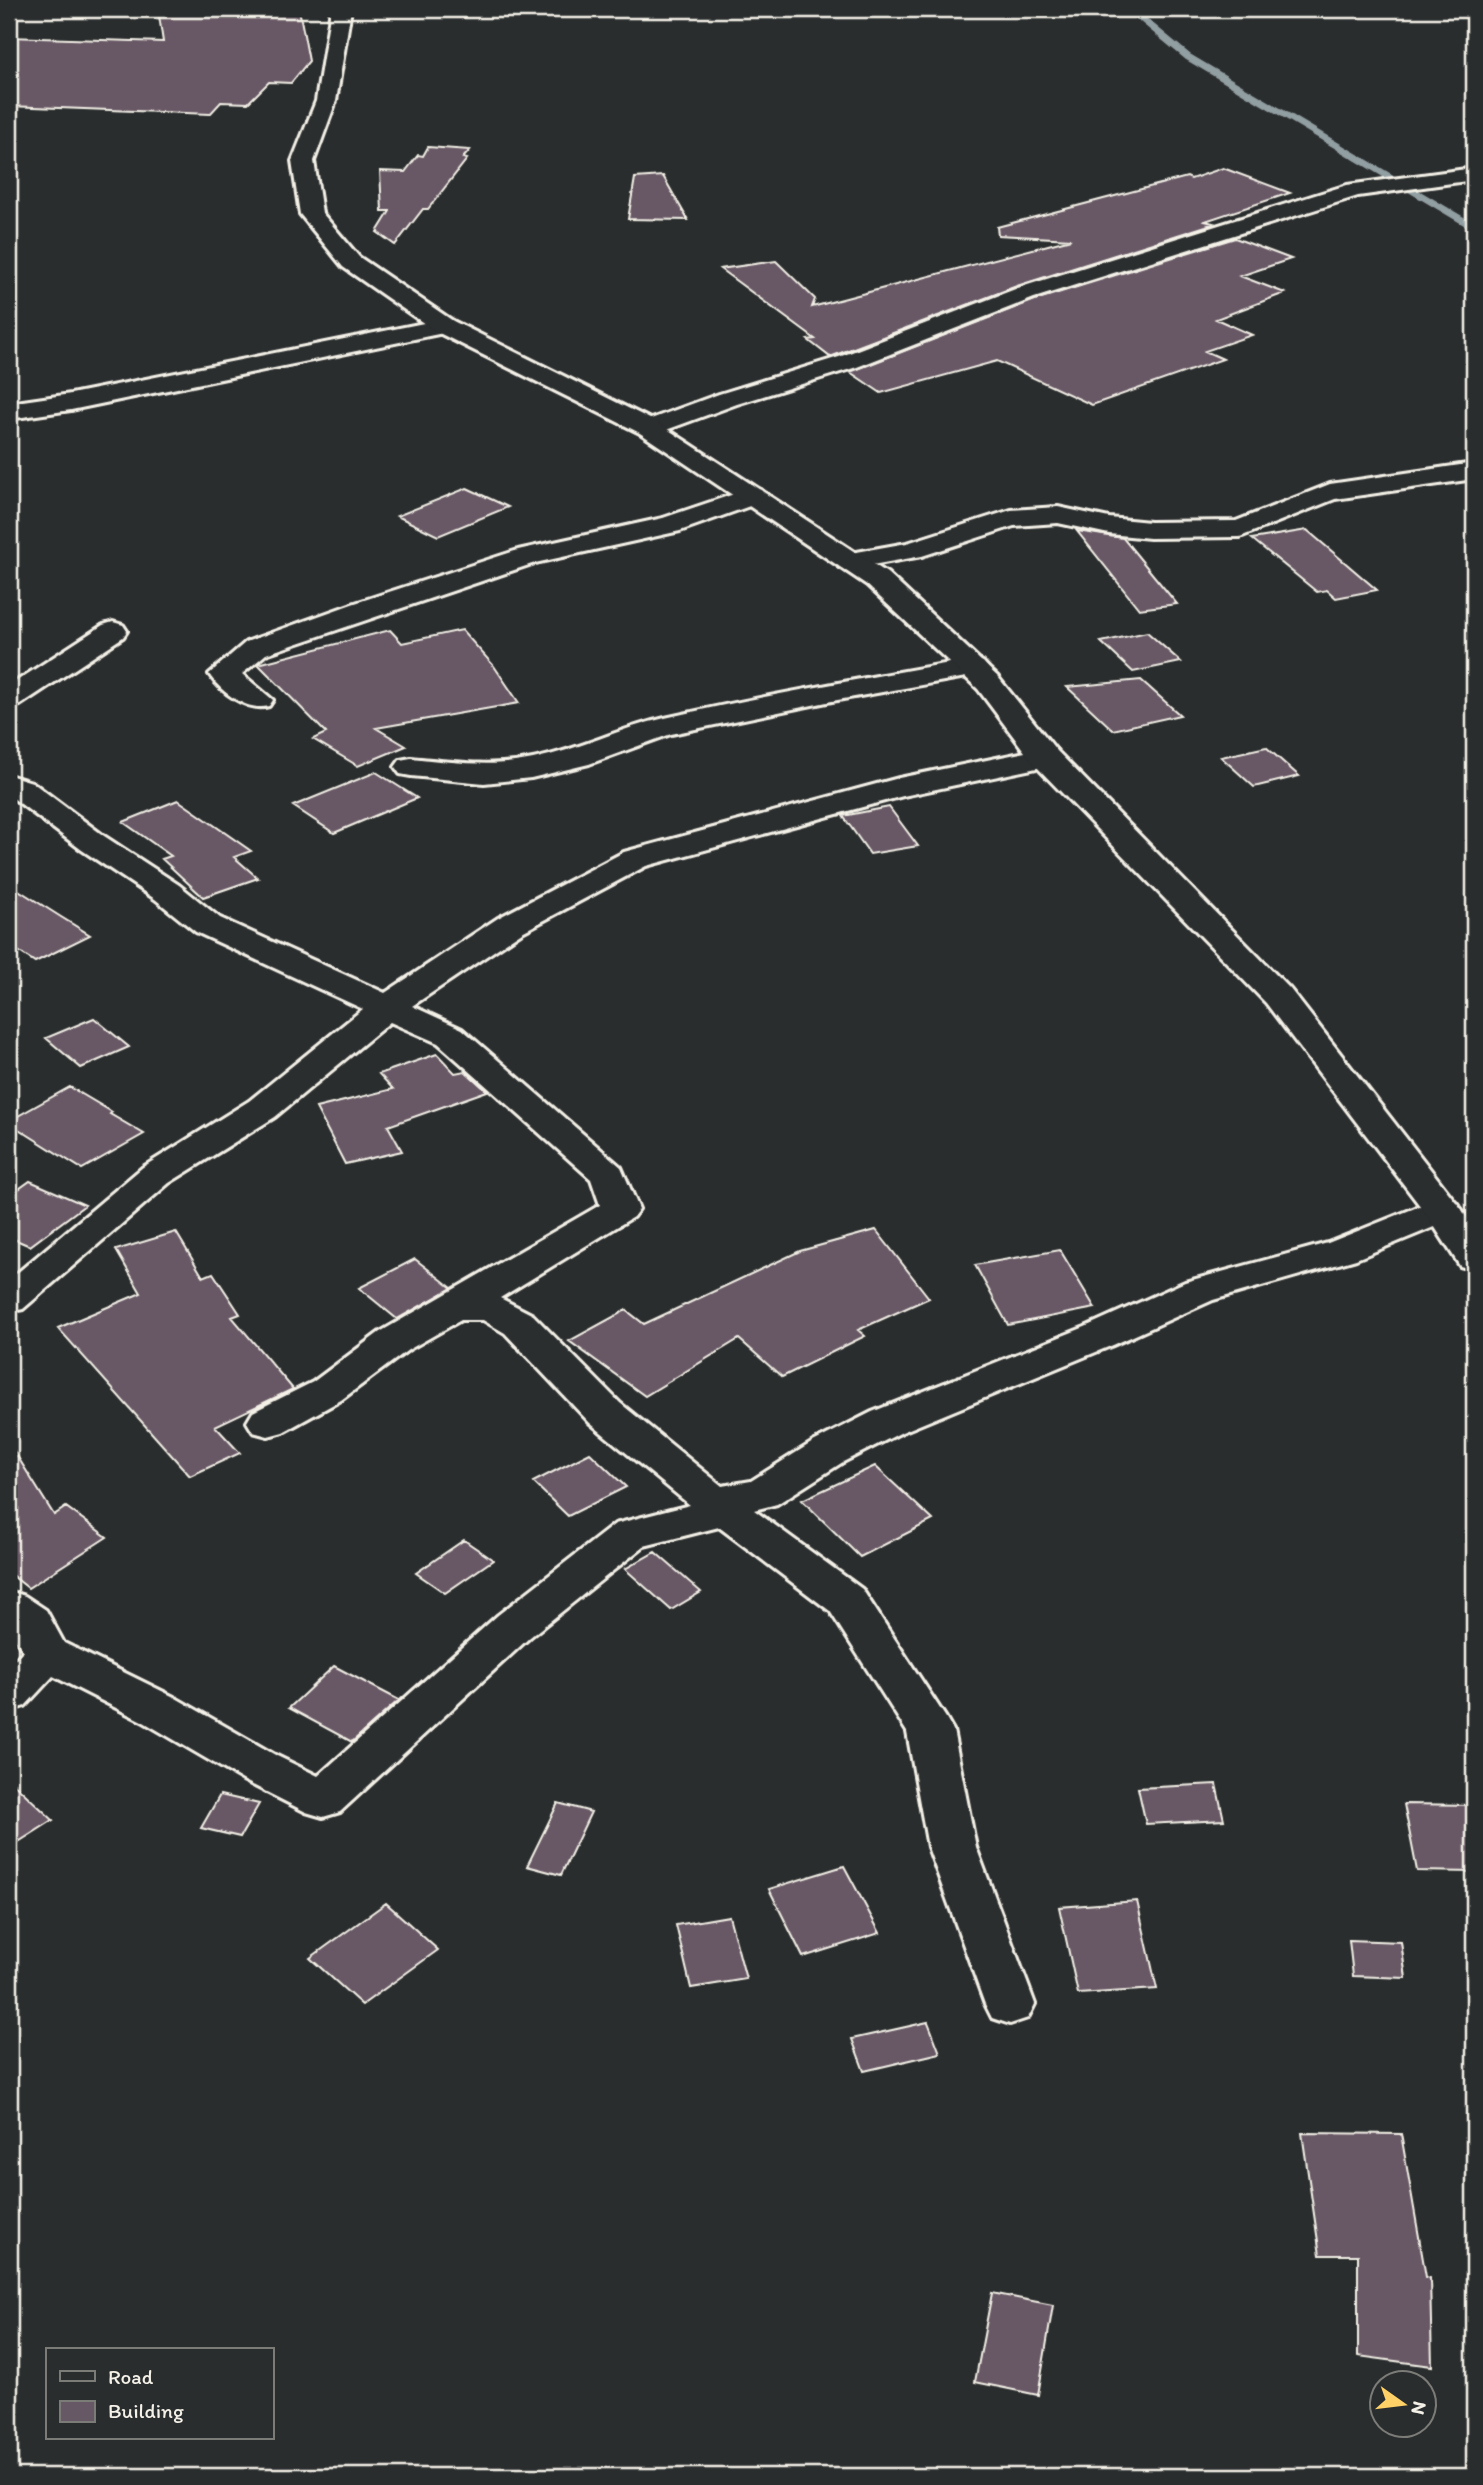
<svg xmlns="http://www.w3.org/2000/svg" width="1483" height="2485" font-family="Itim,sans-serif">
<style>
.lines{fill:none;stroke-linecap:round;stroke-linejoin:round}
.stream{stroke:#919ea2;stroke-width:7}
.building{fill:#675865;stroke:#f4f1e8;stroke-width:2}
.street-casing{stroke:#f4f1e8;stroke-width:6}
.secondary-casing{stroke:#f4f1e8;stroke-width:6}
.street{fill:#2a2d2e;fill-rule:evenodd}
.secondary{fill:#2a2d2e;fill-rule:evenodd}
</style>
<rect width="100%" height="100%" fill="#2a2d2e"/>
<filter id="ink" filterUnits="userSpaceOnUse"><feTurbulence type="fractalNoise" baseFrequency=".0143" numOctaves="2"/><feDisplacementMap in="SourceGraphic" scale="14" xChannelSelector="R" yChannelSelector="G"/><feConvolveMatrix kernelMatrix="1 2 1 2 8 2 1 2 1" color-interpolation-filters="sRGB"/></filter>
<g filter="url(#ink)">
<g class="lines">
<path class="stream" d="M 1130,9 L 1188,57 L 1474,227"/>
</g>
<path class="building" d="M 158,9 L 299,9 L 309,61 L 291,83 L 269,82 L 248,103 L 221,102 L 210,114 L 9,106 L 9,37 L 163,42 Z
M 428,147 L 470,150 L 463,158 L 467,159 L 428,209 L 423,209 L 395,245 L 377,232 L 390,211 L 382,211 L 380,171 L 405,172 L 418,155 L 423,156 Z
M 1223,168 L 1290,193 L 1205,221 L 1213,223 L 1206,226 L 1017,286 L 830,357 L 808,340 L 815,339 L 720,269 L 776,261 L 815,299 L 812,307 L 1071,239 L 998,235 L 997,227 L 1187,177 L 1191,179 Z
M 663,176 L 688,220 L 628,219 L 635,178 Z
M 1235,238 L 1291,259 L 1240,276 L 1285,293 L 1216,319 L 1252,335 L 1205,351 L 1223,359 L 1092,405 L 997,361 L 881,393 L 850,372 L 1035,300 Z
M 467,488 L 508,507 L 438,536 L 397,516 Z
M 1307,530 L 1377,590 L 1336,598 L 1327,590 L 1317,592 L 1252,539 Z
M 1077,531 L 1123,538 L 1177,604 L 1139,609 Z
M 390,630 L 402,643 L 462,630 L 494,666 L 519,703 L 376,728 L 406,746 L 358,766 L 313,739 L 326,733 L 258,664 Z
M 1147,632 L 1181,662 L 1133,672 L 1101,642 Z
M 1141,680 L 1180,715 L 1113,730 L 1067,687 Z
M 1266,747 L 1299,776 L 1254,787 L 1221,757 Z
M 376,772 L 417,798 L 334,833 L 293,806 Z
M 178,800 L 251,851 L 234,857 L 258,878 L 203,897 L 162,859 L 171,856 L 123,822 Z
M 889,807 L 918,846 L 870,854 L 843,816 Z
M 9,884 L 61,917 L 90,935 L 35,962 L 9,945 Z
M 94,1018 L 129,1047 L 81,1068 L 46,1038 Z
M 437,1054 L 455,1073 L 465,1071 L 487,1091 L 388,1126 L 402,1151 L 345,1164 L 316,1108 L 393,1089 L 379,1074 Z
M 70,1087 L 112,1112 L 110,1114 L 144,1134 L 82,1169 L 9,1123 L 9,1121 Z
M 30,1181 L 85,1205 L 30,1246 L 9,1237 L 9,1196 Z
M 876,1230 L 929,1298 L 858,1330 L 865,1336 L 782,1377 L 739,1339 L 645,1396 L 569,1341 L 626,1310 L 644,1324 L 800,1251 Z
M 176,1232 L 203,1277 L 213,1273 L 240,1314 L 232,1317 L 293,1389 L 215,1426 L 240,1453 L 190,1476 L 58,1328 L 141,1293 L 116,1250 Z
M 1060,1250 L 1095,1308 L 1008,1325 L 975,1265 Z
M 415,1259 L 452,1288 L 397,1319 L 359,1288 Z
M 9,1443 L 54,1515 L 66,1507 L 107,1537 L 28,1588 L 9,1573 Z
M 590,1453 L 626,1487 L 568,1516 L 533,1482 Z
M 875,1466 L 933,1520 L 860,1557 L 802,1500 Z
M 464,1540 L 493,1560 L 445,1593 L 416,1573 Z
M 655,1552 L 701,1592 L 671,1610 L 625,1569 Z
M 334,1666 L 399,1700 L 352,1742 L 289,1708 Z
M 9,1779 L 53,1820 L 9,1848 Z
M 1216,1784 L 1224,1820 L 1146,1824 L 1138,1788 Z
M 220,1795 L 259,1804 L 240,1837 L 201,1828 Z
M 558,1803 L 591,1812 L 561,1875 L 527,1866 Z
M 1404,1804 L 1474,1805 L 1474,1872 L 1417,1871 Z
M 844,1866 L 880,1933 L 803,1957 L 769,1889 Z
M 1137,1901 L 1157,1989 L 1078,1994 L 1059,1907 Z
M 386,1903 L 438,1950 L 362,2005 L 310,1958 Z
M 729,1916 L 746,1979 L 691,1988 L 676,1925 Z
M 1349,1940 L 1401,1942 L 1406,1978 L 1353,1976 Z
M 928,2022 L 940,2053 L 864,2071 L 852,2039 Z
M 1302,2133 L 1401,2134 L 1426,2277 L 1430,2278 L 1432,2366 L 1358,2356 L 1358,2255 L 1320,2255 Z
M 992,2293 L 1053,2305 L 1038,2395 L 975,2382 Z"/>
<g class="lines">
<defs>
<path id="street" d="M 1474,168 L 1474,180 L 1358,196 L 1034,298 L 857,367 L 737,404 L 658,433 L 649,436 L 640,433 L 636,428 L 640,423 L 719,394 L 839,357 L 1018,288 L 1347,185 Z
M 444,319 L 453,321 L 456,326 L 453,331 L 71,410 L 9,419 L 9,403 L 71,394 Z
M 1474,463 L 1474,479 L 1335,499 L 1240,537 L 1150,538 L 1109,534 L 1058,523 L 1014,526 L 922,556 L 850,569 L 840,567 L 836,561 L 840,555 L 907,543 L 1011,510 L 1058,507 L 1109,518 L 1150,522 L 1236,521 L 1330,484 Z
M 752,488 L 761,490 L 765,496 L 761,502 L 680,531 L 535,563 L 266,654 L 242,674 L 273,700 L 269,706 C 247,712 221,692 209,674 L 246,642 L 352,604 L 518,550 L 663,518 Z
M 113,622 L 123,625 L 127,631 L 123,637 L 20,705 L 9,708 L 9,686 L 103,625 Z
M 973,659 L 983,662 L 988,668 L 983,674 L 832,701 L 671,734 L 589,764 L 531,778 L 484,783 L 411,776 L 400,774 L 395,767 L 400,760 L 411,758 C 452,762 492,768 533,759 C 578,750 620,728 665,718 C 767,695 870,677 973,659 Z
M 1045,748 L 1056,750 L 1060,757 L 1056,764 L 903,796 L 646,866 L 522,932 L 412,1006 L 462,1029 L 621,1167 L 639,1209 L 633,1217 L 500,1298 L 533,1315 L 620,1403 L 722,1486 L 751,1481 L 813,1442 L 872,1412 L 1085,1327 L 1185,1282 L 1328,1243 L 1430,1202 L 1443,1198 L 1456,1202 L 1462,1210 L 1456,1218 L 1356,1259 L 1213,1300 L 1113,1345 L 902,1432 L 843,1462 L 777,1504 L 754,1510 L 862,1589 L 946,1718 L 953,1730 L 976,1847 L 1035,2004 L 1028,2018 L 1010,2024 L 992,2018 L 985,2004 L 928,1847 L 907,1732 L 830,1611 L 719,1527 L 644,1546 L 530,1637 L 340,1812 L 323,1817 L 306,1812 L 243,1780 L 142,1721 L 53,1676 L 25,1706 L 9,1711 L 9,1666 L 23,1651 L 9,1628 L 9,1591 L 25,1596 L 46,1610 L 64,1643 L 174,1697 L 277,1756 L 318,1776 L 498,1615 L 615,1524 L 690,1505 L 590,1423 L 505,1333 L 483,1320 L 461,1320 L 408,1350 L 341,1400 L 283,1432 L 268,1436 L 253,1432 L 247,1422 L 253,1412 L 313,1382 L 380,1332 L 600,1205 L 591,1179 L 438,1043 L 390,1022 L 275,1117 L 169,1183 L 23,1309 L 9,1312 L 9,1280 L 143,1167 L 249,1101 L 363,1009 L 196,932 L 155,899 L 82,850 L 9,795 L 9,775 L 32,782 L 104,836 L 179,885 L 220,918 L 385,993 L 498,918 L 624,852 L 899,778 Z"/>
<path id="secondary" d="M 331,9 L 351,9 L 336,101 L 314,161 L 322,213 L 359,257 L 453,321 L 658,423 L 887,573 L 998,677 L 1056,750 L 1290,989 L 1462,1210 L 1474,1229 L 1474,1270 L 1460,1266 L 1427,1215 L 1266,1003 L 1034,764 L 978,689 L 867,585 L 640,433 L 435,331 L 343,267 L 300,214 L 292,161 L 316,101 Z"/>
</defs>
<use href="#street" class="street-casing"/>
<use href="#secondary" class="secondary-casing"/>
<use href="#street" class="street"/>
<use href="#secondary" class="secondary"/>
</g>
</g>
<rect width="1483" height="2485" fill="none" stroke="#2a2d2e" stroke-width="35"/>
<rect x="18" y="18" width="1448" height="2450" fill="none" stroke="#f4f1e8" stroke-width="2.5" filter="url(#ink)"/>
<rect x="46" y="2348" width="228" height="91" fill="#2a2d2e" stroke="#7b7b78" stroke-width="2"/>
<rect x="60" y="2371" width="35" height="10" fill="#2a2d2e" stroke="#7b7b78" stroke-width="2"/>
<text x="108" y="2384" font-size="21" fill="#f4f1e8">Road</text>
<rect x="60" y="2401" width="35" height="21" fill="#675865" stroke="#7b7b78" stroke-width="2"/>
<text x="108" y="2418" font-size="21" fill="#f4f1e8">Building</text>
<g transform="translate(1403 2404) rotate(104)"><circle r="33" fill="#2a2d2e" stroke="#7b7b78" stroke-width="2"/>
<path d="M0-5L12 26L0 18L-12 26Z" fill="#ffd166"/>
<text y="-10" font-size="19" font-weight="bold" text-anchor="middle" fill="#f4f1e8">N</text>
</g>
</svg>
